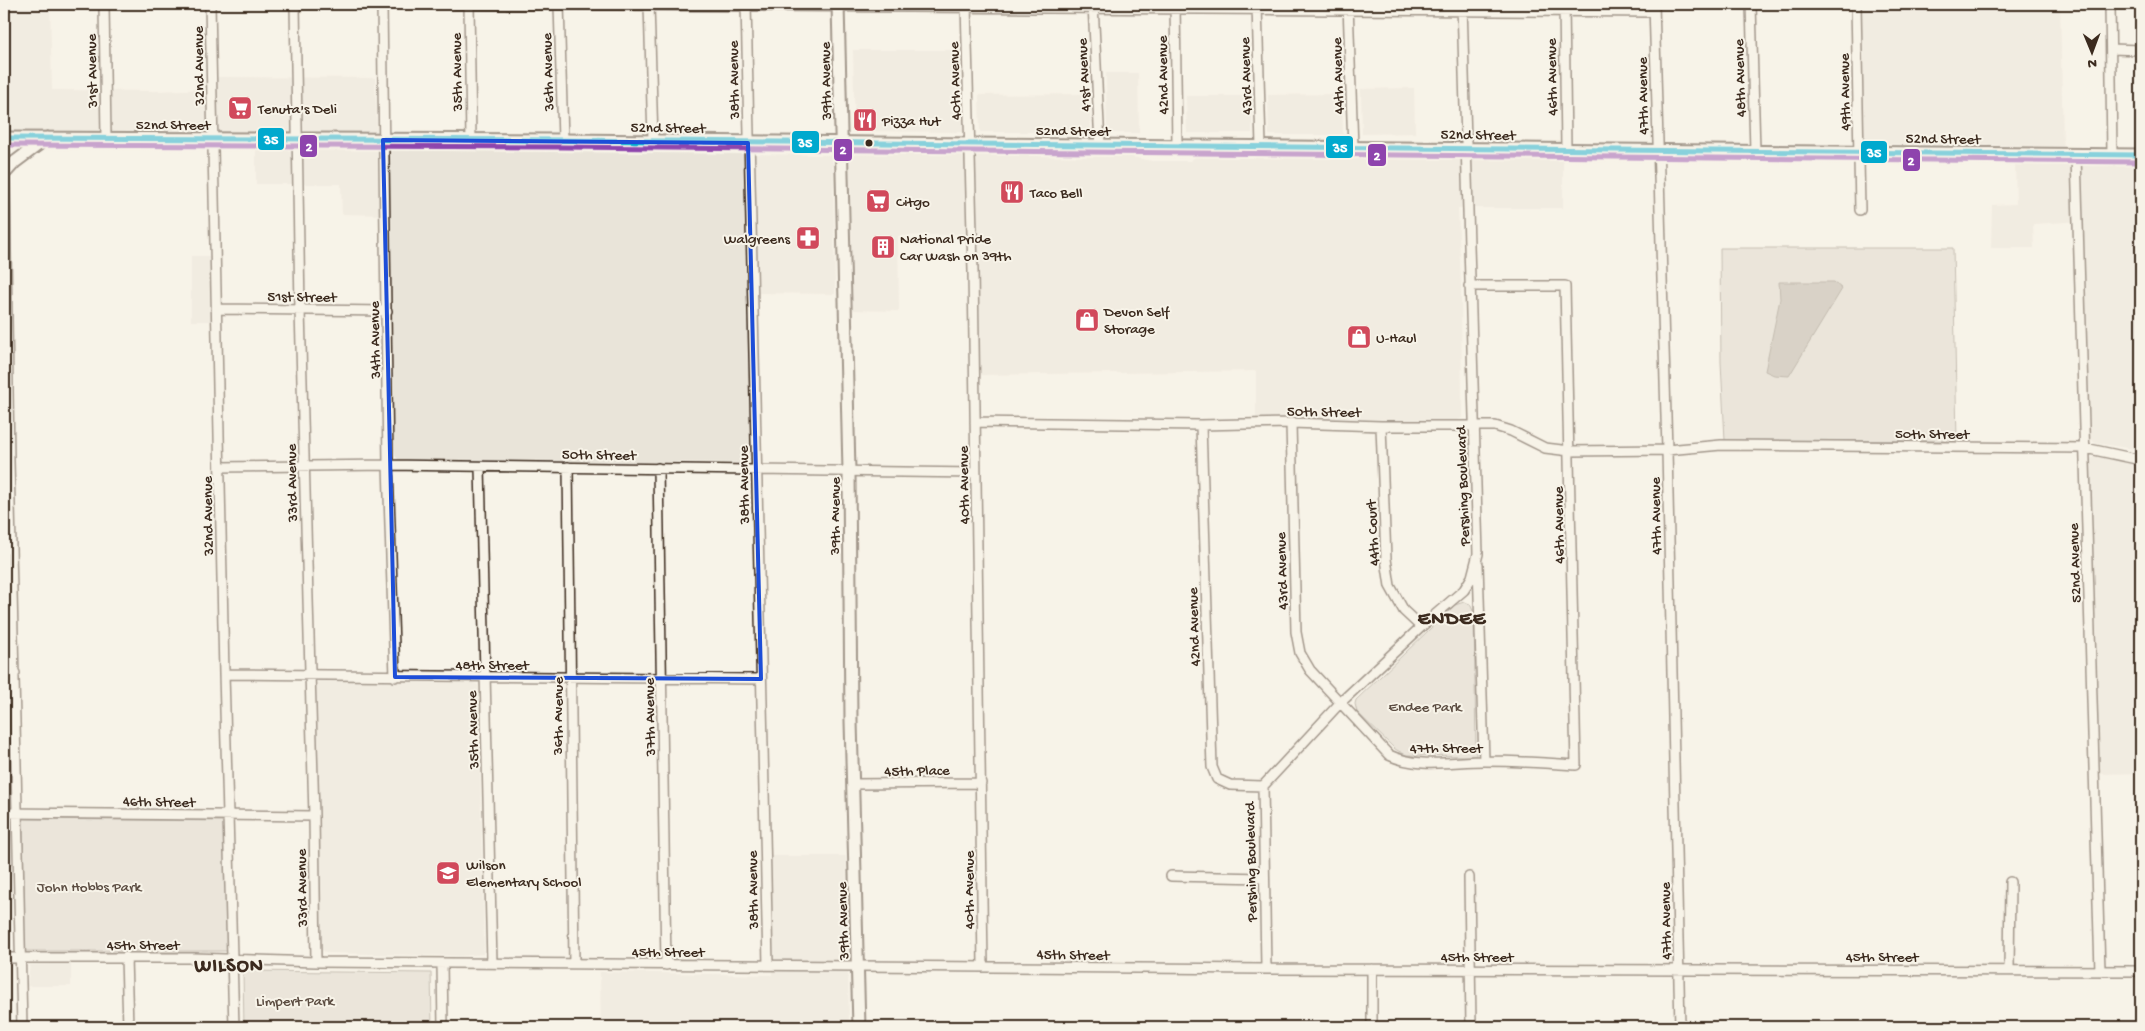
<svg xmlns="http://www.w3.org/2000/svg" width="2145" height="1031" font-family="'Gochi Hand',sans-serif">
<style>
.built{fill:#e9e4d9}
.green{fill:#dbd6cb;stroke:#8b8074}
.water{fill:#b4aca0;stroke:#84786c}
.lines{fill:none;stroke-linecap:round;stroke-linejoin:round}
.minor-casing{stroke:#3b2a1e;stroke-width:12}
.major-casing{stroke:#3b2a1e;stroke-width:15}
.minor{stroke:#f7f3e8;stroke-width:9}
.major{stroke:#f7f3e8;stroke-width:11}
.bus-1-casing{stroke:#f7f3e8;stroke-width:9}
.bus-2-casing{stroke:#f7f3e8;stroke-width:9}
.bus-1{stroke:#00a9ce;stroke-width:5}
.bus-2{stroke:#8e44ad;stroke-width:5}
.marked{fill:none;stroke:#1d4ed8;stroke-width:4;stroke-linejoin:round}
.bus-dot{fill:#3b2a1e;stroke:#f7f3e8;stroke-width:2}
.labels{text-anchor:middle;stroke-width:4;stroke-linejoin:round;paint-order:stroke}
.street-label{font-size:15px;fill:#3b2a1e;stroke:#f7f3e8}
.poi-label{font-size:15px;fill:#3b2a1e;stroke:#f7f3e8;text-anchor:start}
.park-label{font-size:15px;fill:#5b4c41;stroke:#f7f3e8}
.district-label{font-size:20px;font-weight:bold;letter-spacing:1px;fill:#3b2a1e;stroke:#f7f3e8}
.line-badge{stroke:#f7f3e8;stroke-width:2}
.badge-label{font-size:14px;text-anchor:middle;font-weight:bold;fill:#fff}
</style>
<rect width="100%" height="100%" fill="#f7f3e8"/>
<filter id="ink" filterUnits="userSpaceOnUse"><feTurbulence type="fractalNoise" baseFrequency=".02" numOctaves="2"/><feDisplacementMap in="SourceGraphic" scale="10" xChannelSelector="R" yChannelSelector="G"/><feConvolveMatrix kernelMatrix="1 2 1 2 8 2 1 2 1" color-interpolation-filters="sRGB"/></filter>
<g filter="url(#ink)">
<path class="built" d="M 7,4 L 50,4 L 52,90 L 158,91 L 210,89 L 210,77 L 375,78 L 377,134 L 11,131 Z
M 1860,4 L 2060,4 L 2063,146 L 1865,144 L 1863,141 Z
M 853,50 L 961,50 L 963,132 L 855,131 Z
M 1106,73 L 1138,73 L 1139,133 L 1107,133 Z
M 1414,88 L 1415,133 L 1362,134 L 1361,89 Z
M 1089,94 L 1091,132 L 980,132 L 979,95 Z
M 1342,94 L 1343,135 L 1269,135 L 1268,95 Z
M 1186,96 L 1252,96 L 1252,133 L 1187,133 Z
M 256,149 L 831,155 L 833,163 L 835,294 L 748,293 L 750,458 L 747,463 L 399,460 L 395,456 L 394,449 L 390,215 L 342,214 L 341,184 L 256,184 Z
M 856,154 L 1132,157 L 1152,161 L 1190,161 L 1195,157 L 1563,160 L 1563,208 L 1458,208 L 1461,288 L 1462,418 L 1456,421 L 1256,418 L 1256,371 L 980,375 L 977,234 L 898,236 L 899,311 L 853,310 L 850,164 L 851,157 Z
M 2015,161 L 2090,162 L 2141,167 L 2141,450 L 2095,443 L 2089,437 L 2083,221 L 2033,224 L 2034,248 L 1991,248 L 1992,205 L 2016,204 Z
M 191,256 L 212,256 L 213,321 L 191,321 Z
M 2094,456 L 2141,463 L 2141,773 L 2099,774 L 2090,460 Z
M 319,681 L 471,682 L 478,685 L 484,947 L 483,954 L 461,956 L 328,953 L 321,950 L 315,684 Z
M 769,856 L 846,856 L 849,1027 L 601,1027 L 600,972 L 772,975 Z
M 71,963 L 71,986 L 27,986 L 30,965 Z"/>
<path class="green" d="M 1720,248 L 1953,248 L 1957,441 L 1725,440 L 1721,362 Z
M 1464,602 L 1470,604 L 1474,613 L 1476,756 L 1406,755 L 1395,749 L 1357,712 L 1355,704 L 1356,700 L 1455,605 Z
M 23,819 L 226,821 L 228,951 L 25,951 Z
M 243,971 L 431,973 L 432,1027 L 244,1027 Z"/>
<path class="water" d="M 1779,282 L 1834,282 L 1842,289 L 1789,376 L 1774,375 L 1765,371 L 1780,299 Z"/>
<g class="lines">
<defs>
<path id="minor" d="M 104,4 L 106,138
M 210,4 L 224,674 L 234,1027
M 295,4 L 300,310 L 314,816 L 316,962
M 382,4 L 388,465 L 395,677
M 456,4 L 1654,12
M 469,4 L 471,141
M 559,4 L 563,140
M 649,4 L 653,141
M 746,4 L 768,965
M 966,4 L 973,271 L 983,966
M 1093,4 L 1100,145
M 1175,4 L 1177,146
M 1348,4 L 1353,148
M 1564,4 L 1566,149
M 1654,4 L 1667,450 L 1680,1027
M 1751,4 L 1755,151
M 1856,4 L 1860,210
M 2110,4 L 2112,155
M 1257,5 L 1261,147
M 2111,49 L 2141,50
M 4,110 L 9,460 L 22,1027
M 2076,155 L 2100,971
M 217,309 L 387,311
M 975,422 L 1201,425 L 1291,423 L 1381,426 L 1495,426 L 1511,431 L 1545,448 L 1570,451 L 1667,450 L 1721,445 L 2085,448 L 2141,460
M 1291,423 L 1296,632 L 1300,653 L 1310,670 L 1389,755 C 1418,769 1453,761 1484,761 C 1515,761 1546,763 1576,765 L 1565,286 L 1469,286
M 1201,425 L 1212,767 L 1217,779 L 1230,785 L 1263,786
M 1381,426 L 1386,559 L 1390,586 L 1404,611 L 1421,627
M 220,467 L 388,465 L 976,473
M 480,467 L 492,963
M 568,467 L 574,964
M 658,468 L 666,965
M 1478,564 L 1484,761
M 4,673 L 15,673
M 224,674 L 761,679
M 853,784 L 981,783
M 4,813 L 314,816
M 1171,876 L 1264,878
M 1469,877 L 1471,1027
M 126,957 L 128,1027
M 4,958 L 194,958 L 316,962 L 1266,969 L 2141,971
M 442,963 L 443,1027
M 1266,969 L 1263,786 L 1341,702 L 1421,627 L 1464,590 L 1472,577 L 1478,554 L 1462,4
M 1372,969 L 1372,1027
M 2009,970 L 2010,882"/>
<path id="major" d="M 838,4 L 849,471 L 851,721 L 859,1027
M 4,138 L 563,140 L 2141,155
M 5,173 L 15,162 L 47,138"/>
</defs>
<use href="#minor" class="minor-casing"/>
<use href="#major" class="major-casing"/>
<use href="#minor" class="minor"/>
<use href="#major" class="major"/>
<defs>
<path id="bus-1" d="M 4,138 L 563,140 L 2141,155"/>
<path id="bus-2" d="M 4,145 L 563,147 L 2141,162"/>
</defs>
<use href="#bus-1" class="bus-1-casing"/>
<use href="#bus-2" class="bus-2-casing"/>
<use href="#bus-1" class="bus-1"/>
<use href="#bus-2" class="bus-2"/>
</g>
</g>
<path d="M0 0H2145V1031H0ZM 383,140 L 748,143 L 761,679 L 395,677 Z" fill="#f7f3e8" fill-opacity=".55" fill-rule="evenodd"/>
<path class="marked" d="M 383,140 L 748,143 L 761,679 L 395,677 Z"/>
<defs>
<symbol id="supermarket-square" viewBox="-11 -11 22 22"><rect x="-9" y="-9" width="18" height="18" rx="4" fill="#d1495b" stroke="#f7f3e8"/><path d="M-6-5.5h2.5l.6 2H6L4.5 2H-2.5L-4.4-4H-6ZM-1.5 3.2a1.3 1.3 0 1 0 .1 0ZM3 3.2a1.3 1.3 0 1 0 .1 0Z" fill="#fff"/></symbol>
<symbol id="restaurant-square" viewBox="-11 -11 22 22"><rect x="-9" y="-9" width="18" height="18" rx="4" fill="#d1495b" stroke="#f7f3e8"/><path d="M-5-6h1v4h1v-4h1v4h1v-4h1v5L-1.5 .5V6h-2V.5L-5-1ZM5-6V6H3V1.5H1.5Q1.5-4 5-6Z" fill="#fff"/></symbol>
<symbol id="pharmacy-square" viewBox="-11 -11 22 22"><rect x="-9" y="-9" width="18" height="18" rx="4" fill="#d1495b" stroke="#f7f3e8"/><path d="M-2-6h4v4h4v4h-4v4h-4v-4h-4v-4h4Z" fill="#fff"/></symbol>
<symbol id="building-square" viewBox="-11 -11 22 22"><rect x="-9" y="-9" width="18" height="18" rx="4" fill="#d1495b" stroke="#f7f3e8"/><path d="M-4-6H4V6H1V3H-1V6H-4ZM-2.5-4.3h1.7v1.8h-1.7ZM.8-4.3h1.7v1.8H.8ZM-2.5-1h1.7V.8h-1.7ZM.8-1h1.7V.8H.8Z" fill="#fff"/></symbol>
<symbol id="shop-square" viewBox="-11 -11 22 22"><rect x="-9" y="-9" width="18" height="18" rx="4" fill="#d1495b" stroke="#f7f3e8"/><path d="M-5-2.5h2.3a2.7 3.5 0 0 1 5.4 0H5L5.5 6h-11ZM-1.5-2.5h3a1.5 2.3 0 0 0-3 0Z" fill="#fff"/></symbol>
<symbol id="school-square" viewBox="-11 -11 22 22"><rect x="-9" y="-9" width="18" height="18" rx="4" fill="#d1495b" stroke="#f7f3e8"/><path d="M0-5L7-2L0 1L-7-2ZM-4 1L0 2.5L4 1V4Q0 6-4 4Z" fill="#fff"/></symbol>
</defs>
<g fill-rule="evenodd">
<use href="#supermarket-square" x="226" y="94" width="28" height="28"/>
<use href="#restaurant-square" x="851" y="106" width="28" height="28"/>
<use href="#restaurant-square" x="998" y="178" width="28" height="28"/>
<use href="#supermarket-square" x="864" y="187" width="28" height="28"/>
<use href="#pharmacy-square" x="794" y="224" width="28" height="28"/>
<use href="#building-square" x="869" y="233" width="28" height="28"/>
<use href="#shop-square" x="1073" y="306" width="28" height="28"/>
<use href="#shop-square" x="1345" y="323" width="28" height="28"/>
<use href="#school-square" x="434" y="859" width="28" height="28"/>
</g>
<circle class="bus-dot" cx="869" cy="143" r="4.5"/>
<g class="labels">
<g class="street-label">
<text transform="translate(198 66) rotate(-91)" y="5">32nd Avenue</text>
<text transform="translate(91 71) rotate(-91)" y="5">31st Avenue</text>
<text transform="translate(456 72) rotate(-91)" y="5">35th Avenue</text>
<text transform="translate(547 72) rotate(-92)" y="5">36th Avenue</text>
<text transform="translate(1083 75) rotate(-93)" y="5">41st Avenue</text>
<text transform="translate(1162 75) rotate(-91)" y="5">42nd Avenue</text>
<text transform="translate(1245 76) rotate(-92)" y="5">43rd Avenue</text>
<text transform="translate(1337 76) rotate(-92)" y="5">44th Avenue</text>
<text transform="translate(1551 77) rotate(-91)" y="5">46th Avenue</text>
<text transform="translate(1739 78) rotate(-92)" y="5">48th Avenue</text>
<text transform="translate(733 80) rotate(-91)" y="5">38th Avenue</text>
<text transform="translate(825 81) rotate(-91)" y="5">39th Avenue</text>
<text transform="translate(954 81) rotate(-92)" y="5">40th Avenue</text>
<text transform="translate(1844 92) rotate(-91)" y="5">49th Avenue</text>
<text transform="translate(1642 96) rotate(-91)" y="5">47th Avenue</text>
<text x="173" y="129">52nd Street</text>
<text transform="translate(668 127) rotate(1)" y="5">52nd Street</text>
<text x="1073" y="135">52nd Street</text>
<text transform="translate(1478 134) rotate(1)" y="5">52nd Street</text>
<text transform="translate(1943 138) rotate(1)" y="5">52nd Street</text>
<text transform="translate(302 296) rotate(1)" y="5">51st Street</text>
<text transform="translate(374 340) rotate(-91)" y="5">34th Avenue</text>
<text transform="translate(1324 411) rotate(1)" y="5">50th Street</text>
<text x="1932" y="438">50th Street</text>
<text transform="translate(599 454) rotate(1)" y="5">50th Street</text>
<text transform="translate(291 483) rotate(-91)" y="5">33rd Avenue</text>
<text transform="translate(743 485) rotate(-91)" y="5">38th Avenue</text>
<text transform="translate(963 485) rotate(-91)" y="5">40th Avenue</text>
<text transform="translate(1462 486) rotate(-92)" y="5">Pershing Boulevard</text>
<text transform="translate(207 516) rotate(-91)" y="5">32nd Avenue</text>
<text transform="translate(834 516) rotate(-90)" y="5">39th Avenue</text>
<text transform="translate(1655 516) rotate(-91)" y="5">47th Avenue</text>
<text transform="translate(1558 525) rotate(-91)" y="5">46th Avenue</text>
<text transform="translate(1372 533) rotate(-93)" y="5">44th Court</text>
<text transform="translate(2074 563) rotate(-92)" y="5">52nd Avenue</text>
<text transform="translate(1281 571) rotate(-92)" y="5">43rd Avenue</text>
<text transform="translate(1193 627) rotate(-92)" y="5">42nd Avenue</text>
<text x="492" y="669">48th Street</text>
<text transform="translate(557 716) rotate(-90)" y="5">36th Avenue</text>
<text transform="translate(649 717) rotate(-91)" y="5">37th Avenue</text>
<text transform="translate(472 730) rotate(-92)" y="5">35th Avenue</text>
<text x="1446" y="752">47th Street</text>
<text transform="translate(917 770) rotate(-1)" y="5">45th Place</text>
<text transform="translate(159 801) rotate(1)" y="5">46th Street</text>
<text transform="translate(1250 862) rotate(-91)" y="5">Pershing Boulevard</text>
<text transform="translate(301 888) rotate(-91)" y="5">33rd Avenue</text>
<text transform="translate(752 890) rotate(-91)" y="5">38th Avenue</text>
<text transform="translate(968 890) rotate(-90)" y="5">40th Avenue</text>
<text transform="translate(842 921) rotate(-92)" y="5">39th Avenue</text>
<text transform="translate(1665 921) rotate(-91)" y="5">47th Avenue</text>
<text x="143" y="949">45th Street</text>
<text x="668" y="956">45th Street</text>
<text transform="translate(1073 954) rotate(1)" y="5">45th Street</text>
<text x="1477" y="961">45th Street</text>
<text x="1882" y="961">45th Street</text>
</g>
<g class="poi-label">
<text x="258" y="113">Tenuta's Deli</text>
<text x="882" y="125">Pizza Hut</text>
<text x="1030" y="197">Taco Bell</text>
<text x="896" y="206">Citgo</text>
<text x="790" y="243" text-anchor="end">Walgreens</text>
<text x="900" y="243">National Pride<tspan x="900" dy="17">Car Wash on 39th</tspan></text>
<text x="1104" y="316">Devon Self<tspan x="1104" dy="17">Storage</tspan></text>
<text x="1376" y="342">U-Haul</text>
<text x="466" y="869">Wilson<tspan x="466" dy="17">Elementary School</tspan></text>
</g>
<g class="park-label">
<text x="1425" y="711">Endee Park</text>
<text x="89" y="891">John Hobbs Park</text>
<text x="295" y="1005">Limpert Park</text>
</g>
<g class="district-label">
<text x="1452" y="624">ENDEE</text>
<text x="229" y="971">WILSON</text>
</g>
</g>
<g class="line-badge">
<rect x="257" y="127" width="28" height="24" rx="5" fill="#00a9ce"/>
<rect x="791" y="130" width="29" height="24" rx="5" fill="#00a9ce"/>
<rect x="299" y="134" width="19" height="24" rx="5" fill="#8e44ad"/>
<rect x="1325" y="135" width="29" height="24" rx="5" fill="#00a9ce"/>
<rect x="833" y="138" width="20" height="24" rx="5" fill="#8e44ad"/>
<rect x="1860" y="140" width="28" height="24" rx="5" fill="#00a9ce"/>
<rect x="1367" y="143" width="20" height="24" rx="5" fill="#8e44ad"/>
<rect x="1902" y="148" width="19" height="24" rx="5" fill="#8e44ad"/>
</g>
<g class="badge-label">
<text x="271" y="144">35</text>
<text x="805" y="147">35</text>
<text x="309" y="151">2</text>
<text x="1340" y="152">35</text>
<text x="843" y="154">2</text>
<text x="1874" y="157">35</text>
<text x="1377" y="160">2</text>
<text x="1911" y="165">2</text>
</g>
<rect width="2145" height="1031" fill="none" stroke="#f7f3e8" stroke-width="20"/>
<rect x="10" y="10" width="2125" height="1011" fill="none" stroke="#3b2a1e" stroke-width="2" filter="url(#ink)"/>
<g transform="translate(2092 52) rotate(179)" stroke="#f7f3e8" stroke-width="4" paint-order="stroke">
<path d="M0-4L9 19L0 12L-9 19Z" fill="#3b2a1e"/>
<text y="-8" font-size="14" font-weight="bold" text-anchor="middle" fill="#3b2a1e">N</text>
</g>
</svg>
